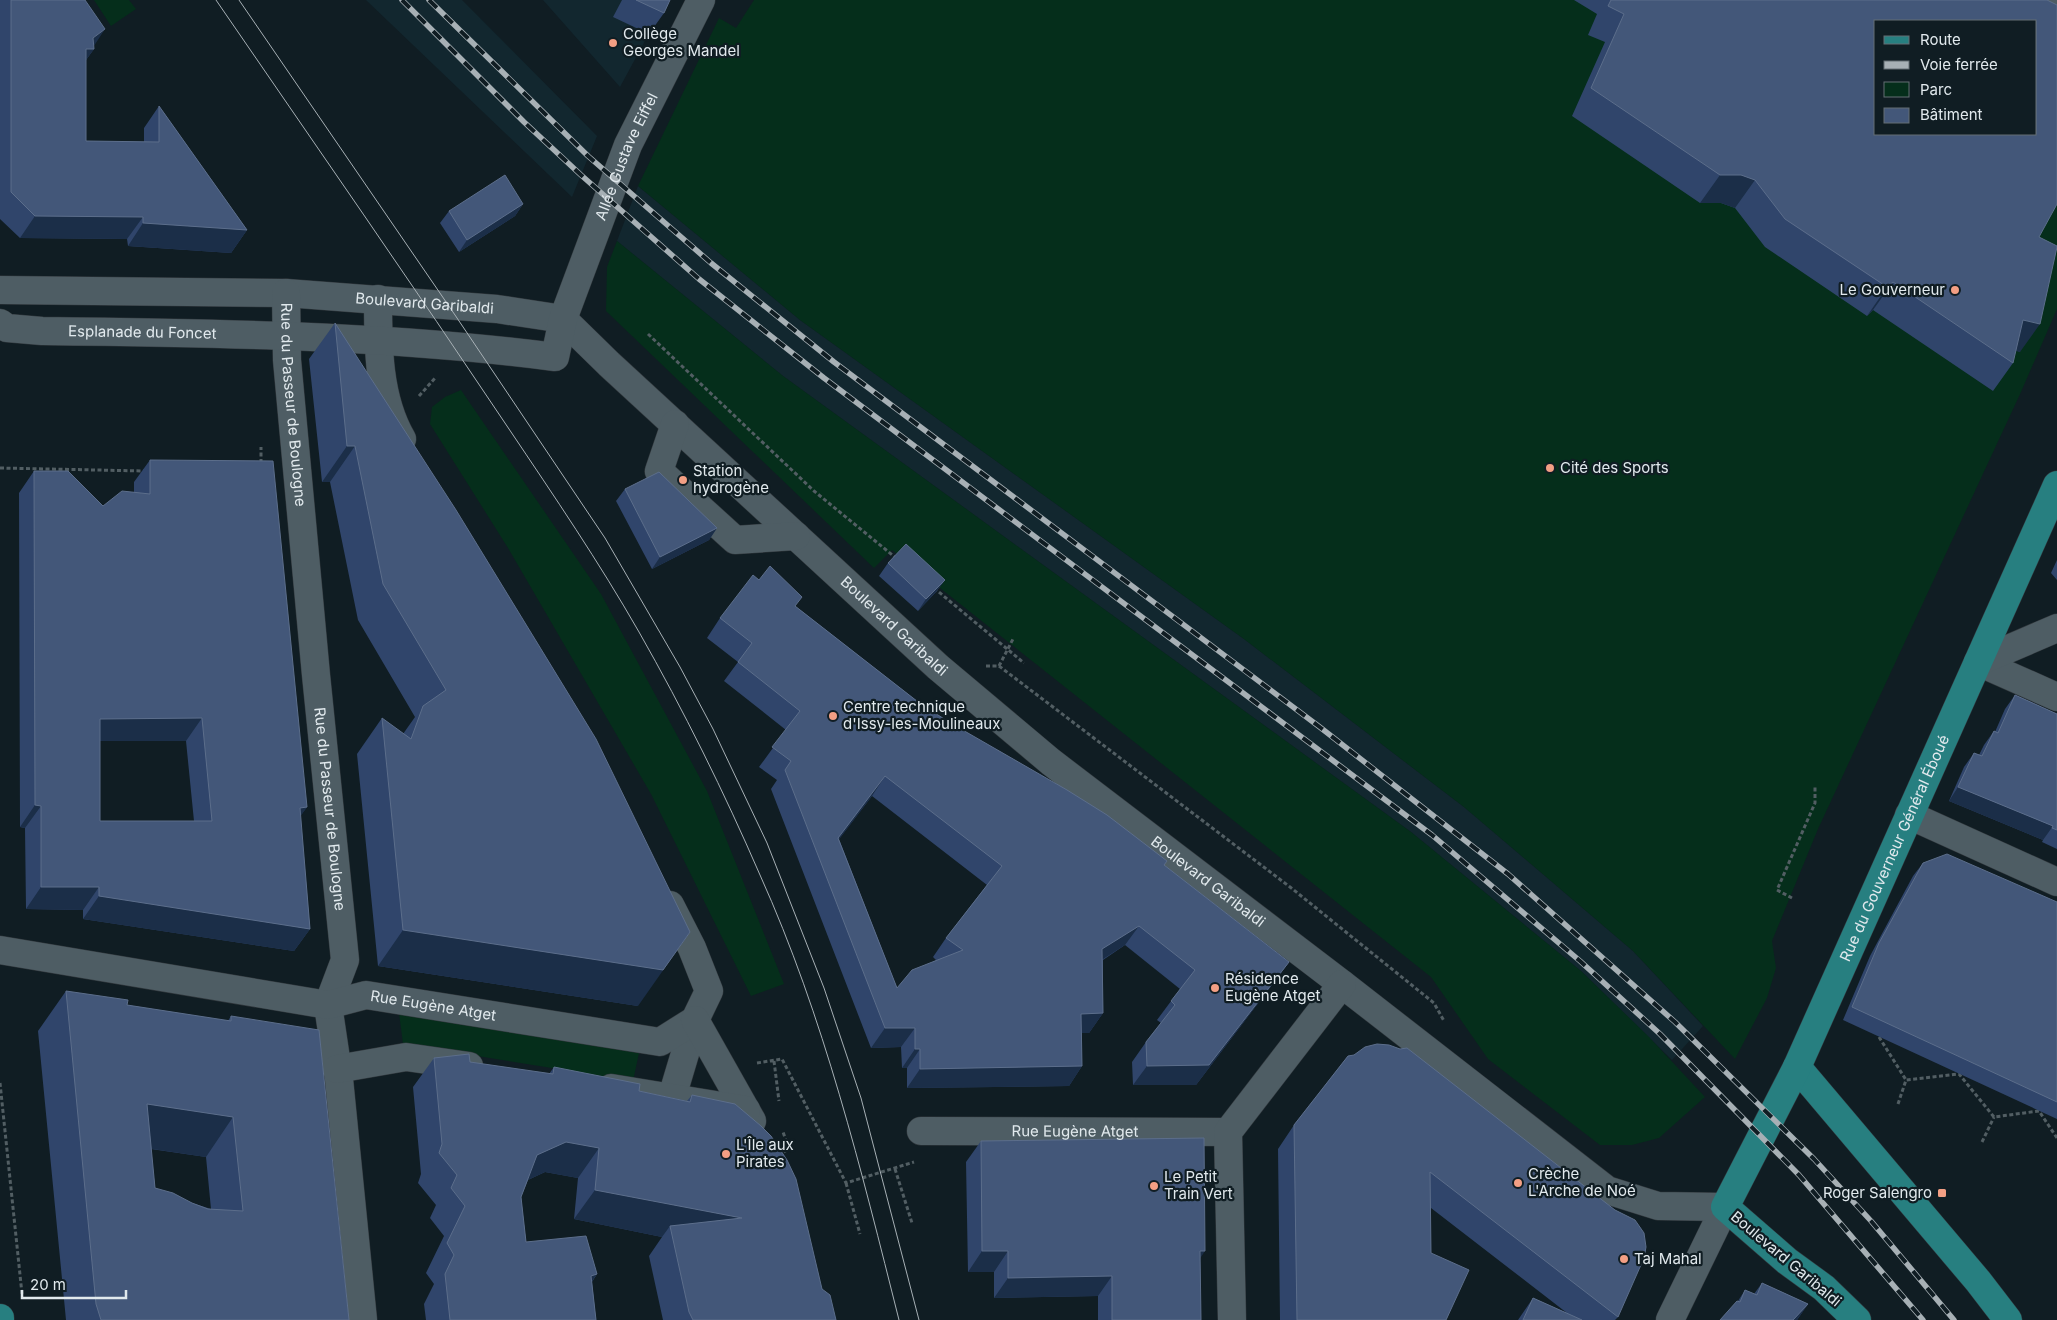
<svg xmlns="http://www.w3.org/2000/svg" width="2057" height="1320" font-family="Inter,sans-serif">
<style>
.built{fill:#12272f}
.green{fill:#052e1b}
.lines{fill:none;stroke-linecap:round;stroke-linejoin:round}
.minor-casing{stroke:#32393e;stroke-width:29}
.major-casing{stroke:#32393e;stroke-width:29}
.path{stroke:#525e63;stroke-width:3;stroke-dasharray:4 2.5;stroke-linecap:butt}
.minor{stroke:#4e5d64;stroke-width:28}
.major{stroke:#277f80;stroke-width:28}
.tram{stroke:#a7b0b5;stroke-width:1}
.rail-casing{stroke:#a7b0b5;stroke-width:5.5}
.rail{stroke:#101d23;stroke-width:4;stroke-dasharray:11;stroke-linecap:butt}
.wall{fill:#30456b;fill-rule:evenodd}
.shaded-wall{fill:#1b2e48}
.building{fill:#435779;stroke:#5c6e8b;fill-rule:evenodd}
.poi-dot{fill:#f39f84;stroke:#101d23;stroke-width:2}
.labels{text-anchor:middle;stroke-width:4.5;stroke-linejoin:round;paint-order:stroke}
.poi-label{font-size:15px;fill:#e1e9ed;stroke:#101d23;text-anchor:start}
.street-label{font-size:15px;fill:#e1e9ed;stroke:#101d23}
</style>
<rect width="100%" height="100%" fill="#101d23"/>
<path class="built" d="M 366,0 L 462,0 L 597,136 L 572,197 Z
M 543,0 L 667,0 L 620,87 Z
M 638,186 L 800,320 L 1244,639 L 1464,807 L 1633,951 L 1703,1026 L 1672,1060 L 1581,971 L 1411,832 L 783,376 L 617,241 Z"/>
<path class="green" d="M 94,0 L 129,0 L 136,9 L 111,26 Z
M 754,0 L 1977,0 L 1876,21 L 1876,134 L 2036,134 L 2057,35 L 2057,309 L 2021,392 L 1818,829 L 1772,941 L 1776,968 L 1767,998 L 1735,1059 L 1633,951 L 1464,807 L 1244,639 L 800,320 L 638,186 L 719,18 L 736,28 Z
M 617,241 L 783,376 L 1411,832 L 1581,971 L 1649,1037 L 1705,1097 L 1659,1138 L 1632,1145 L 1600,1145 L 1488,1059 L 1431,977 L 892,550 L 874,568 L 606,311 L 607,267 Z
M 461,390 L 601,594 L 707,791 L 784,984 L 751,996 L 651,794 L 508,548 L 430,424 L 432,407 L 445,397 Z
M 399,1013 L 639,1053 L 633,1081 L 403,1044 Z"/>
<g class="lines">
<defs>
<g id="minor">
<path d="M 2051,0 L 2057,3"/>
<path id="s1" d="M 0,290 L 286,293 L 497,309 L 563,319 L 609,364 L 938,667 L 1051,762 L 1342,984 L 1607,1190 L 1658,1206 L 1725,1207 L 1670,1320"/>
<path id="s2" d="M 286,293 L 287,360 L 316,675 L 345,960 L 328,1005 L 339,1079 L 363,1320"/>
<path d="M 378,299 C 378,346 378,398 402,439"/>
<path id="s3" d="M 0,323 L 7,328 L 42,331 C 214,333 385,335 555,357 L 563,319 L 628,145 L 701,0"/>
<path d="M 675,424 L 659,471 L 735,540 L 796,536"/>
<path d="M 1978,662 L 2057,697"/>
<path d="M 1978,662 L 2057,628"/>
<path d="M 1909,815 L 2057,882"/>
<path d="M 670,905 L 692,948 L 709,991 L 695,1020 L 672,1097"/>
<path id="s4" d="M 0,950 L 328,1005 L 366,995 L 660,1042 L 695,1020"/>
<path d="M 695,1020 L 752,1121"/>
<path d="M 337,1069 L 406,1057 L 469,1066"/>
<path d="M 611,1088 L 746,1110"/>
<path id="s5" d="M 921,1131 L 1228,1132"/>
<path d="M 1232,1320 L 1228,1132 L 1342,984"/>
</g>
<g id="major">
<path d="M 1797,1067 L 1978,1281 L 2008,1320"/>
<path d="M 0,1318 L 0,1320"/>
<path id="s6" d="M 1857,1320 L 1824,1288 L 1787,1261 L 1725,1207 L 1797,1067 L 2057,485"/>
</g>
</defs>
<use href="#minor" class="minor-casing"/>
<use href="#major" class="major-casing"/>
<path class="path" d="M 648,334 L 814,491 L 896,558
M 419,396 L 436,377
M 261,463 L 261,447
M 0,468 L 144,471
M 934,588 L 1024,663
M 986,666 L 999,666 L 1290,887 L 1434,1003 L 1444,1021
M 999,666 L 1013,639
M 1792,898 L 1777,890 L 1815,803 L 1815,787
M 1879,1037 L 1906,1080
M 774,1061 L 779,1101
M 757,1063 L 782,1059 L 846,1183 L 914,1162
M 0,1083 L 22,1294
M 1898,1104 L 1906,1080 L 1959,1074 L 1994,1117 L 2039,1111 L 2057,1138
M 1982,1142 L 1994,1117
M 778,1155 L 789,1149 L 783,1132
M 895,1169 L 912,1223
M 846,1183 L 860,1234"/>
<use href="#minor" class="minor"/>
<use href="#major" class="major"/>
<path class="tram" d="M 216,0 C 314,143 413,285 509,429 C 554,496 599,562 639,632 C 684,711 724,792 760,875 C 824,1017 861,1169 899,1320
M 239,0 L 455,315 L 605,538 L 680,667 L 713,729 L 767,843 L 824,988 L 861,1098 L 919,1320"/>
<defs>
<path id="rail" d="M 402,0 L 524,122 L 581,175 L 699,279 L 824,378 L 1432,835 L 1580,961 L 1660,1034 L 1799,1175 L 1923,1320
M 429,0 L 588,156 L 711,263 L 834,362 L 1321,728 L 1508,874 L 1675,1022 L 1814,1159 L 1871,1221 L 1954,1320"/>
</defs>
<use href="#rail" class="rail-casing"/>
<use href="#rail" class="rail"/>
</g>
<path class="wall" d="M 0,0 L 85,0 L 94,49 L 86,60 L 86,141 L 144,142 L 144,128 L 159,106 L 247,230 L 231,253 L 128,246 L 127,239 L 20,238 L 0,219 Z
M 622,0 L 670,0 L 664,13 L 649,34 L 613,17 Z
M 1574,0 L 2047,0 L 2039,237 L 2020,352 L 2015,350 L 2013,363 L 1993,391 L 1873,310 L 1867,316 L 1765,247 L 1735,208 L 1721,203 L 1700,203 L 1572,116 L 1605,42 L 1588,35 L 1597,14 Z
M 523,204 L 515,216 L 459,252 L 440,223 L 449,211 Z
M 335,323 L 638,1006 L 378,966 L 357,754 L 382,718 L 403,734 L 415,717 L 358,620 L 330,482 L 322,482 L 309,359 Z
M 150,460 L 307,807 L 300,816 L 310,929 L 294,951 L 83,919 L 83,910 L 26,909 L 25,828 L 20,827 L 19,493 L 34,471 L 103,506 L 134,492 L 134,482 ZM 100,741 L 186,741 L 194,821 L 100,821 Z
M 625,489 L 717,528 L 709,540 L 652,569 L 616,501 Z
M 2057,560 L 2057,580 L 2051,573 Z
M 888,563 L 945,580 L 936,592 L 918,611 L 879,576 Z
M 795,606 L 922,705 L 1164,865 L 1289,962 L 1275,981 L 1196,1085 L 1133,1085 L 1132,1062 L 1146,1042 L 1161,1023 L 1157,1020 L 1180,989 L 1125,945 L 1103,960 L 1103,1013 L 1089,1033 L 1082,1033 L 1082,1066 L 1069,1086 L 907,1088 L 907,1068 L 902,1068 L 901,1047 L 871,1048 L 771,789 L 777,780 L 759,767 L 786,730 L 724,681 L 738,662 L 707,638 L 720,618 ZM 872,796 L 987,885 L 946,938 L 933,957 L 936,960 L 897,988 L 839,839 Z
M 2015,695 L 2057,714 L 2057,849 L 2042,842 L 2043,840 L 1949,801 L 1964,767 L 1974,753 L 1979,755 L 1984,745 L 1994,731 L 1995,732 L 2005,709 Z
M 1923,863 L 2057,902 L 2057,1119 L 1843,1020 L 1870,956 L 1913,876 Z
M 66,991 L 127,1005 L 228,1021 L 231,1016 L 349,1320 L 66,1320 L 38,1031 ZM 151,1149 L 206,1157 L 211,1209 L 192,1203 L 155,1188 Z
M 1348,1056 L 1618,1317 L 1615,1320 L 1518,1320 L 1533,1298 L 1567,1313 L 1431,1208 L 1431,1253 L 1446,1320 L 1280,1320 L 1278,1149 L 1294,1125 Z
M 434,1058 L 549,1074 L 554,1067 L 639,1091 L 687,1101 L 692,1095 L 822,1289 L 836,1320 L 663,1320 L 649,1256 L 662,1237 L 574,1219 L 578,1178 L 545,1172 L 528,1180 L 521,1197 L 526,1242 L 597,1274 L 592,1282 L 596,1320 L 426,1320 L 424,1304 L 434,1284 L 426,1273 L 444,1236 L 430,1218 L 436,1205 L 418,1183 L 421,1174 L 413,1087 Z
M 981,1141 L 1200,1259 L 1201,1320 L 1098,1320 L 1098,1296 L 994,1298 L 994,1272 L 968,1272 L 966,1162 Z
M 1762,1283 L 1808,1304 L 1797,1320 L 1720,1320 L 1738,1301 L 1745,1290 L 1754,1294 Z"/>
<path class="shaded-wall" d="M 105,29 L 92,49 L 94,49 L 78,71 L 70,72 L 93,38 Z
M 1720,175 L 1741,175 L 1755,180 L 1735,208 L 1721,203 L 1700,203 Z
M 523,204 L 515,216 L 459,252 L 467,240 Z
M 35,216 L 143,217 L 127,239 L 20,238 Z
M 143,223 L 247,230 L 231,253 L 128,246 Z
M 1893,282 L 1873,310 L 1867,316 L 1887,287 Z
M 2023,320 L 2040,324 L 2020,352 L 2003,348 Z
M 347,446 L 355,446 L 330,482 L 322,482 Z
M 717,528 L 709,540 L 652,569 L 660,557 Z
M 945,580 L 936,592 L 918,611 L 926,599 Z
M 202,718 L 186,741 L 85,741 L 100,719 Z
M 885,776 L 872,796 L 825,858 L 838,838 Z
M 1958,787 L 2053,826 L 2043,840 L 1949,801 Z
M 35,805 L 41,806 L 25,828 L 20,827 Z
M 307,807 L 291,830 L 300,808 Z
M 41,887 L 99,887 L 83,910 L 26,909 Z
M 99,896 L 310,929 L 294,951 L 83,919 Z
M 1139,926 L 1125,945 L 1089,968 L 1102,949 Z
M 403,930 L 690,932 L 638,1006 L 378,966 Z
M 1289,962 L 1275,981 L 1196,1085 L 1133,1085 L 1147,1066 Z
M 1103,1013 L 1089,1033 L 1068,1033 L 1081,1014 Z
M 885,1028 L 915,1028 L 901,1047 L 871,1048 Z
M 915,1049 L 920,1049 L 907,1068 L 902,1068 Z
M 1082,1066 L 1069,1086 L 907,1088 L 920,1069 Z
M 147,1104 L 233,1117 L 206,1157 L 119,1144 Z
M 566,1142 L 599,1148 L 578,1178 L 545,1172 L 517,1185 L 537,1155 Z
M 595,1190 L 742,1218 L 670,1226 L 662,1237 L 574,1219 Z
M 982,1251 L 1008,1251 L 994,1272 L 968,1272 Z
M 1200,1251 L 1205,1251 L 1191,1272 Z
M 597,1274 L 576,1304 L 591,1276 Z
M 1112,1276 L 1098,1296 L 994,1298 L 1008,1278 Z
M 1808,1304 L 1797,1320 L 1793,1320 Z"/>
<path class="building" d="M 11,0 L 85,0 L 105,29 L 93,38 L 94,49 L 86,49 L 86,141 L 159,142 L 159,106 L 247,230 L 143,223 L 143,217 L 35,216 L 11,192 Z
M 636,0 L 670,0 L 664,13 Z
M 1611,0 L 2047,0 L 2057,5 L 2057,204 L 2039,237 L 2057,246 L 2057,247 L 2040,324 L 2023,320 L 2013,363 L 1893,282 L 1887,287 L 1785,219 L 1755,180 L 1741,175 L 1720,175 L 1591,88 L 1624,14 L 1608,6 ZM 1876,21 L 2036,21 L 2036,134 L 1876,134 Z
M 505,175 L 523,204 L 467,240 L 449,211 Z
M 335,323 L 456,510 L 596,739 L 690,932 L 663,970 L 403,930 L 382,718 L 411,739 L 423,706 L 446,690 L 383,584 L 355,446 L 347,446 Z
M 150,460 L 273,461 L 307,807 L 300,808 L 310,929 L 99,896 L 99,887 L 41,887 L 41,806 L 35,805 L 34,471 L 68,471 L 103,506 L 122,491 L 150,494 ZM 202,718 L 212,821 L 100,821 L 100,719 Z
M 659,472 L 717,528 L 660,557 L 625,489 Z
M 906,544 L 945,580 L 926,599 L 888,563 Z
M 770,566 L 802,597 L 795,606 L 922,705 L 954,725 L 1067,790 L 1107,815 L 1167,861 L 1164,865 L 1289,962 L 1209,1065 L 1147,1066 L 1146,1042 L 1175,1005 L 1171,1001 L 1195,970 L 1139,926 L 1102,949 L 1103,1013 L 1081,1014 L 1082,1066 L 920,1069 L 920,1049 L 915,1049 L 915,1028 L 885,1028 L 785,770 L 791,761 L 772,747 L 800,711 L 738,662 L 752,643 L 720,618 L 753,575 L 759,580 ZM 885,776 L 1002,866 L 946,938 L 963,950 L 912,970 L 897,988 L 838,838 Z
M 2015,695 L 2057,714 L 2057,830 L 2052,828 L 2053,826 L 1958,787 L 1974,753 L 1982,756 L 1994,731 L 1998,733 Z
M 1947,854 L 2057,902 L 2057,1102 L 1852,1007 L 1879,943 L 1923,863 Z
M 66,991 L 128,1000 L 127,1005 L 231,1021 L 231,1016 L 319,1030 L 349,1320 L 101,1320 L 96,1304 ZM 147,1104 L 233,1117 L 243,1211 L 208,1209 L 192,1203 L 173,1193 L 155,1188 Z
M 1377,1044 L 1389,1045 L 1400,1049 L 1407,1048 L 1615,1210 L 1635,1220 L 1644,1233 L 1646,1247 L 1644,1258 L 1618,1317 L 1430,1172 L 1431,1253 L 1469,1270 L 1446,1320 L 1297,1320 L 1294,1125 L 1348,1056 L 1354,1055 L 1365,1047 Z
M 469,1054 L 470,1062 L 553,1074 L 554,1067 L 640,1084 L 639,1091 L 690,1102 L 692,1095 L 735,1104 L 761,1126 L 771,1136 L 787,1160 L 796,1179 L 822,1289 L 830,1295 L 836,1320 L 693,1320 L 689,1312 L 670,1226 L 742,1218 L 595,1190 L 599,1148 L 566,1142 L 537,1155 L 521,1197 L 526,1242 L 586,1236 L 597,1274 L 591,1276 L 596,1320 L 450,1320 L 445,1274 L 454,1255 L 447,1243 L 465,1206 L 451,1188 L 457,1175 L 439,1153 L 442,1144 L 434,1058 Z
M 1204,1138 L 1205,1251 L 1200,1251 L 1201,1320 L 1112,1320 L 1112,1276 L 1008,1278 L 1008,1251 L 982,1251 L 981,1141 Z
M 1762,1283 L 1808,1304 L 1793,1320 L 1720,1320 L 1737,1301 L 1740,1302 L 1745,1290 L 1757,1295 Z
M 1533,1298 L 1582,1320 L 1523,1320 Z"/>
<g class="poi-dot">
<circle cx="613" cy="43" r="5"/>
<circle cx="1955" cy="290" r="5"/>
<circle cx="1550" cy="468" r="5"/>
<circle cx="683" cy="480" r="5"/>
<circle cx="833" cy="716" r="5"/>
<circle cx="1215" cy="988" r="5"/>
<circle cx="726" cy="1154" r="5"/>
<circle cx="1518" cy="1183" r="5"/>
<circle cx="1154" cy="1186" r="5"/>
<rect x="1937" y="1188" width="10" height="10" rx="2.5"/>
<circle cx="1624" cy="1259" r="5"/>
</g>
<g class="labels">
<g class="poi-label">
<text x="623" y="39">Collège<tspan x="623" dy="17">Georges Mandel</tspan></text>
<text x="1945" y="295" text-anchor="end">Le Gouverneur</text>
<text x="1560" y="473">Cité des Sports</text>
<text x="693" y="476">Station<tspan x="693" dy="17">hydrogène</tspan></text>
<text x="843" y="712">Centre technique<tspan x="843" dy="17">d'Issy-les-Moulineaux</tspan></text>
<text x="1225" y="984">Résidence<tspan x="1225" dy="17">Eugène Atget</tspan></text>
<text x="736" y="1150">L'Île aux<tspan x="736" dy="17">Pirates</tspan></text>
<text x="1528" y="1179">Crèche<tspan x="1528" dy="17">L'Arche de Noé</tspan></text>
<text x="1164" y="1182">Le Petit<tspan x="1164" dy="17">Train Vert</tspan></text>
<text x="1932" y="1198" text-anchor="end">Roger Salengro</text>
<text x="1634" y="1264">Taj Mahal</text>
</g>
<g class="street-label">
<text dy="5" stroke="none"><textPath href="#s3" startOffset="771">Allée Gustave Eiffel</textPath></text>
<text dy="5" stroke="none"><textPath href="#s1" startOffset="425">Boulevard Garibaldi</textPath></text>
<text dy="5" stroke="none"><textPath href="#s3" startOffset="144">Esplanade du Foncet</textPath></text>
<text dy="5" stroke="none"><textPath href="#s2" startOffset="112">Rue du Passeur de Boulogne</textPath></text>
<text dy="5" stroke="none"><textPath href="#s1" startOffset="1016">Boulevard Garibaldi</textPath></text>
<text dy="5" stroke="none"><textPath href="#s2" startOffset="518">Rue du Passeur de Boulogne</textPath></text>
<text dy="5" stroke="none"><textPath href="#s6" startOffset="571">Rue du Gouverneur Général Éboué</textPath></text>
<text dy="5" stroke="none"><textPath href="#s1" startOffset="1421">Boulevard Garibaldi</textPath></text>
<text dy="5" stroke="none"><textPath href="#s4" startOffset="440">Rue Eugène Atget</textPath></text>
<text dy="5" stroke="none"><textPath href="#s5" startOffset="154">Rue Eugène Atget</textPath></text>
<text transform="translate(1786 1259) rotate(40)" y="5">Boulevard Garibaldi</text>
</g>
</g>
<rect x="1874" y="20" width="162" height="115" fill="#101d23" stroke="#646f74"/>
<rect x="1884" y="36" width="25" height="8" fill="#277f80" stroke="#646f74"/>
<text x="1920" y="45" font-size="15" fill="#e1e9ed">Route</text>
<rect x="1884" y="61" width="25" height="8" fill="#a7b0b5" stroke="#646f74"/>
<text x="1920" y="70" font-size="15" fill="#e1e9ed">Voie ferrée</text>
<rect x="1884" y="82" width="25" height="15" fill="#052e1b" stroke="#646f74"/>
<text x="1920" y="95" font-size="15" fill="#e1e9ed">Parc</text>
<rect x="1884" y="108" width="25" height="15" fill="#435779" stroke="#646f74"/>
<text x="1920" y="120" font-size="15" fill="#e1e9ed">Bâtiment</text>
<path d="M22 1290v8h104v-8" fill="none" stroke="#e1e9ed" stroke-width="2.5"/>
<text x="30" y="1290" font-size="15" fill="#e1e9ed" stroke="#101d23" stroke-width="4" paint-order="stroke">20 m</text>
</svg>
